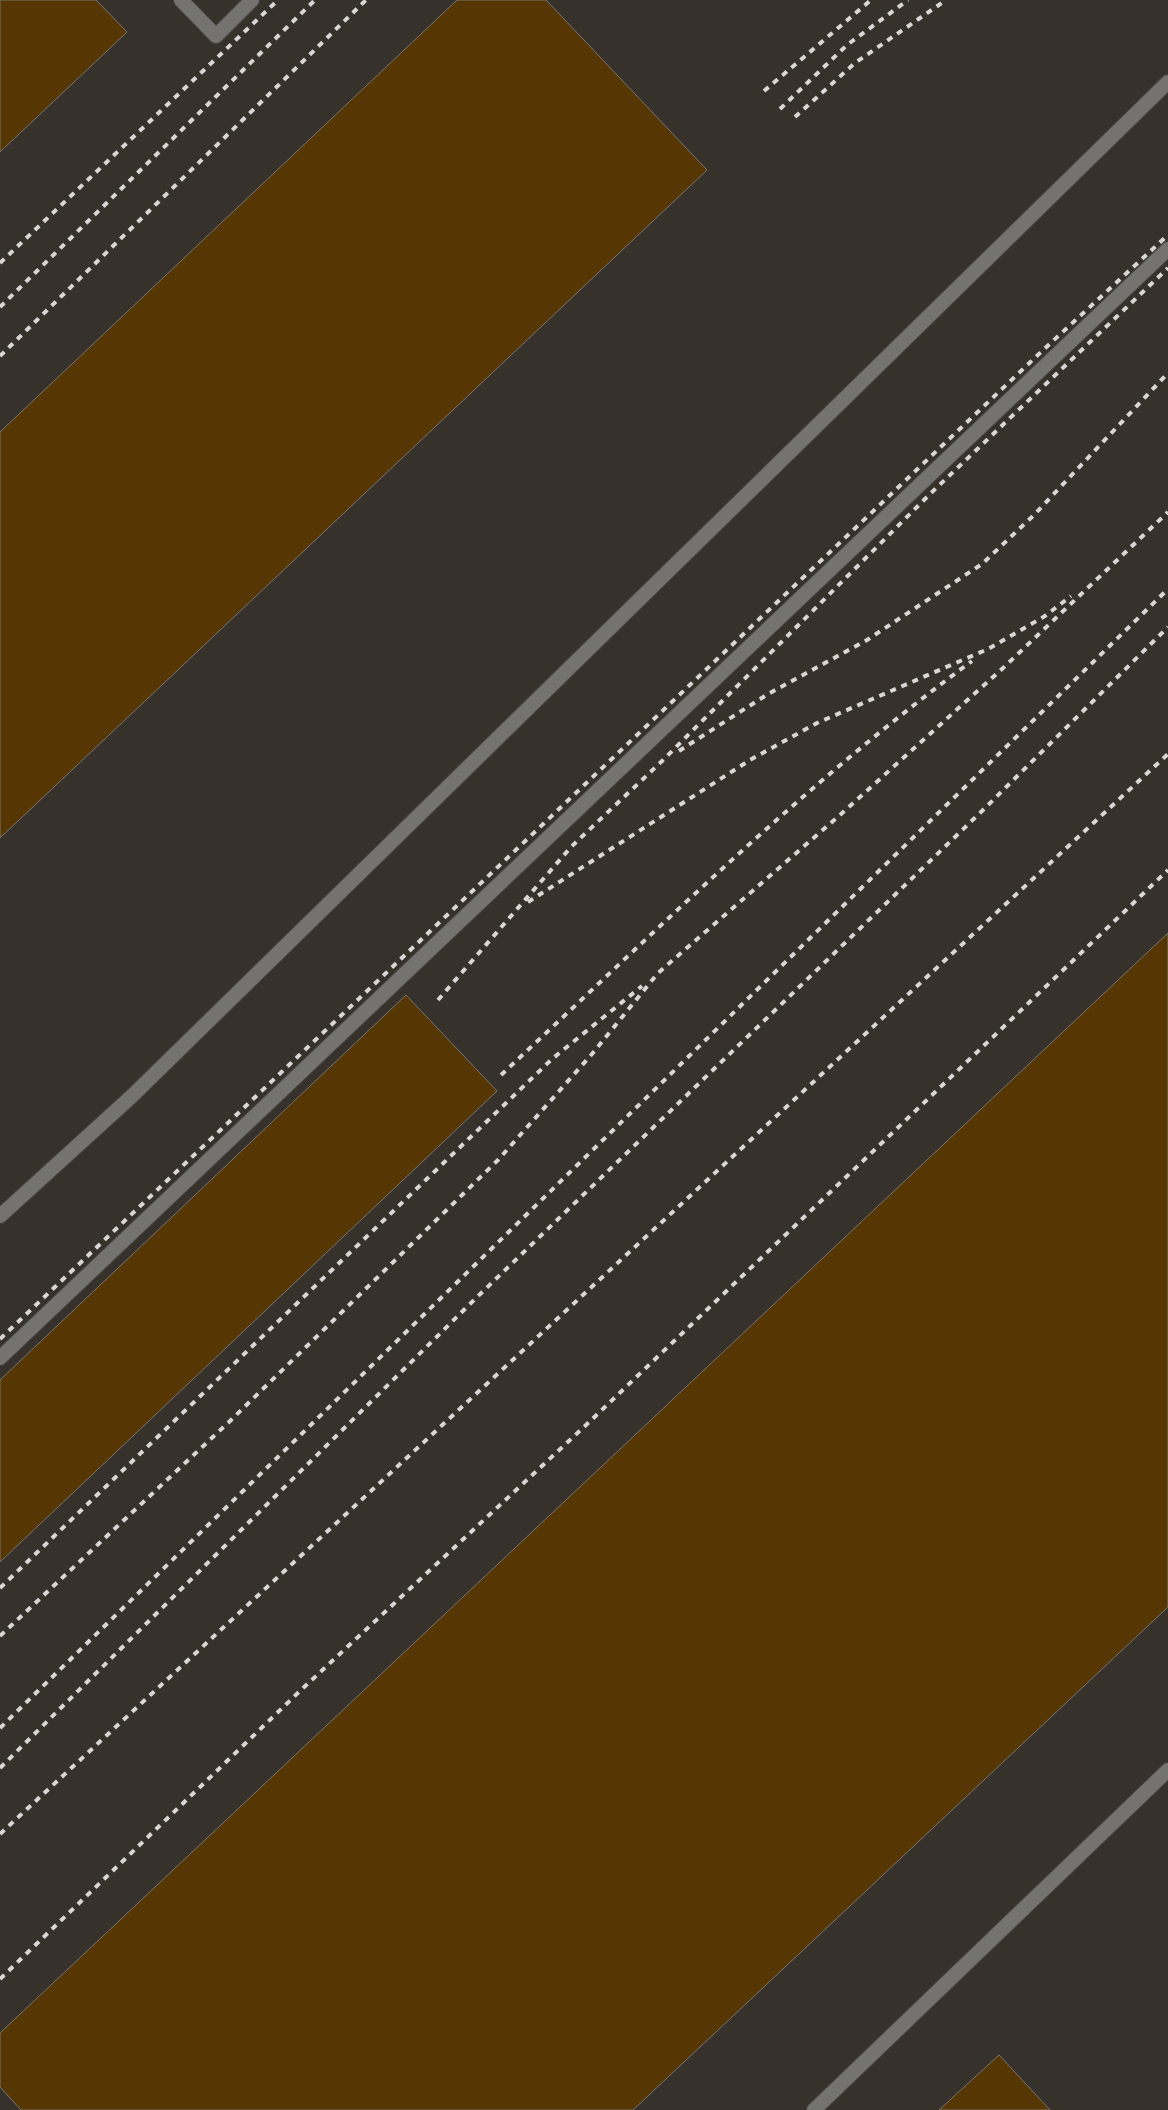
<svg xmlns="http://www.w3.org/2000/svg" width="1168" height="2110" font-family="Helvetica,sans-serif">
<style>
.built{fill:#36312a}
.building{fill:#563603;stroke:#787673}
.lines{fill:none;stroke-linecap:round;stroke-linejoin:round}
.lane-casing{stroke:#474544;stroke-width:16}
.lane{stroke:#757370;stroke-width:14}
.rail{stroke:#d8d7d5;stroke-width:4;stroke-dasharray:6 6;stroke-linecap:butt}
</style>
<rect width="100%" height="100%" fill="#292825"/>
<path class="built" d="M 0,0 L 1168,0 L 1168,2110 L 0,2110 Z"/>
<path class="building" d="M 0,0 L 96,0 L 127,32 L 0,152 Z
M 457,0 L 546,0 L 707,170 L 0,838 L 0,432 Z
M 1168,933 L 1168,1607 L 633,2110 L 21,2110 L 0,2087 L 0,2033 Z
M 406,995 L 497,1091 L 0,1562 L 0,1380 Z
M 999,2055 L 1050,2110 L 939,2110 Z"/>
<g class="lines">
<defs>
<path id="lane" d="M 181,0 L 216,36 L 252,0
M 0,1216 L 132,1096 L 1168,82
M 0,1358 L 1168,249
M 814,2110 L 1168,1770"/>
</defs>
<use href="#lane" class="lane-casing"/>
<use href="#lane" class="lane"/>
<path class="rail" d="M 764,91 L 871,0
M 780,109 L 847,45 L 908,0
M 795,117 L 855,63 L 946,0
M 0,263 L 278,0
M 0,307 L 315,0
M 0,356 L 366,0
M 679,751 L 768,694 L 867,640 L 982,564 L 1034,515 L 1168,373
M 528,902 L 750,760 L 817,723 L 988,649 L 1045,616 L 1071,596
M 438,1000 L 571,847 L 661,762 L 930,494 L 1168,268
M 501,1075 C 654,933 803,785 972,661
M 0,1339 L 1042,351 L 1168,235
M 0,1588 L 552,1059 L 642,986
M 0,1636 L 230,1421 L 498,1160 L 592,1054 L 658,973 L 840,815 L 1003,668 L 1168,512
M 0,1728 L 1168,589
M 0,1768 L 474,1300 L 982,811 L 1168,627
M 0,1834 L 1168,754
M 0,1979 L 301,1690 L 585,1426 L 1168,870"/>
</g>
</svg>
